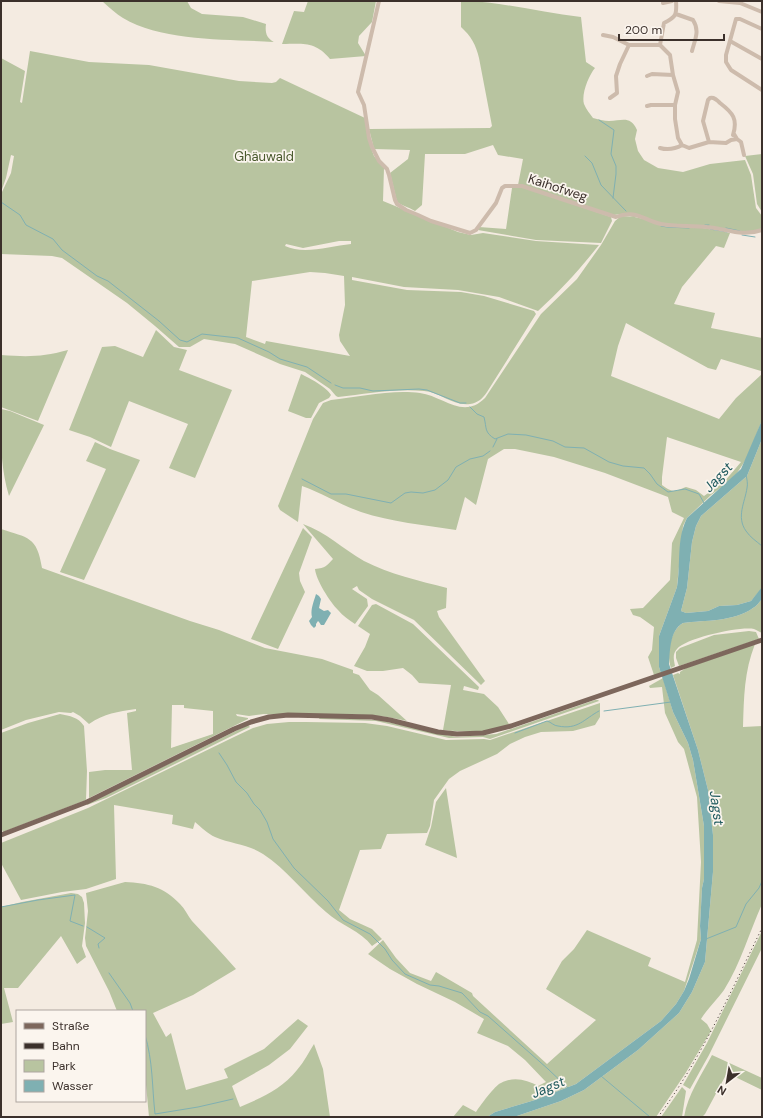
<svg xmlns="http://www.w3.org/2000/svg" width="763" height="1118" font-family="'DM Sans',sans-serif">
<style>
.green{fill:#b8c4a0;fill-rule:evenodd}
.water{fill:#7fb0b2}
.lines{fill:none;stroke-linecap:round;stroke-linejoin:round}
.stream{stroke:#7fb0b2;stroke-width:1}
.minor{stroke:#cdbbac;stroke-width:4}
.major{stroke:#7d675c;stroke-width:5}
.rail{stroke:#3b302b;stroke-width:1;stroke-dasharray:1 3;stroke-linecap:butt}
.labels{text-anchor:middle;stroke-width:3.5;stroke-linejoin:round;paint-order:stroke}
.park-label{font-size:13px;fill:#4a5a2e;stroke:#fbf5ee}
.street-label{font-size:13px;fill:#3b302b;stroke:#fbf5ee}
.water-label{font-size:14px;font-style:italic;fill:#1f5a5e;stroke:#fbf5ee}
</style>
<rect width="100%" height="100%" fill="#f4ebe1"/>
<path class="green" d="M 102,1 L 187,1 L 191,8 L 202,14 L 243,17 L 266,24 C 265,32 266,38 274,42 C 229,39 163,42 123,18 C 116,14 109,7 102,1 Z
M 308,1 L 376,1 L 372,22 L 359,36 L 358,43 L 366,56 L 330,59 C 315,41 303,44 282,44 L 294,11 L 304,12 Z
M 466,1 C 504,2 542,13 581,17 L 586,62 L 595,68 C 589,75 581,94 584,104 C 586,109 590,114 593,118 C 598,119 604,121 609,121 C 622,121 630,115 637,130 L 635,139 L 638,151 L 644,160 L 658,168 L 683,172 L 710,164 L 745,160 L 751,175 L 756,208 L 762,216 L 762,229 L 753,232 L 671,225 L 621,214 L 614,215 L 518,185 L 523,159 L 498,155 L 493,145 L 465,154 L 425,154 L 422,205 L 415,211 C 409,207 402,206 397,202 L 390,173 L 408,159 L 410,150 L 374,149 L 369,129 L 490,128 L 492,126 L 479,58 C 476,45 471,36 461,27 L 461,2 Z
M 30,51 L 89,62 L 149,65 L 239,81 L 272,83 L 276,82 L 280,78 L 365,118 L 370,145 L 374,156 L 384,168 L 383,201 L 458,232 L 471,235 L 483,233 L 536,241 L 599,245 C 580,269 561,290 538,311 L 499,297 L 458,290 L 404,287 L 352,277 L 352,280 L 407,290 L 461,292 L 484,296 L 534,311 L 536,314 L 487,392 C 483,398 478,403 470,404 C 452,406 440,392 424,391 C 395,388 366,394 338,397 L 336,396 L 330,389 L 305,372 L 280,364 L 235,344 L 204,339 L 190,347 L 179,347 L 155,326 L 127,303 L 62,258 L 52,256 L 1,254 L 1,199 L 2,192 L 11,173 L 14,156 L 11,155 L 6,178 L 1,192 L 1,58 L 25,71 L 20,102 L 22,103 ZM 339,241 L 351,241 L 351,244 C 330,246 304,255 285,246 L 286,244 L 303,248 ZM 310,272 L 325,273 L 344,276 L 345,305 L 339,335 L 340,341 L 350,356 L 266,341 L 265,344 L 246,337 L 252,281 Z
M 762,154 L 762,212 L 757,204 L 753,174 L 745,156 Z
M 523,187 L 611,217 L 612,221 L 601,243 L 536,240 L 478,230 L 479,227 L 506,229 L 512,188 Z
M 621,216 L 639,217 L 665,227 L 703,228 L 730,233 L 724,248 L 716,246 L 682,287 L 674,304 L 715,313 L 711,328 L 762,338 L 761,371 L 721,359 L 716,370 L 708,368 L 626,323 L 618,346 L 611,376 L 719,419 L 736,398 L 762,374 L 762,420 L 747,458 L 737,473 L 727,483 L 711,495 L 687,518 L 683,526 L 677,587 L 659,636 L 659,667 L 661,673 L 654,675 L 648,657 L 652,650 L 654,627 L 640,617 L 633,615 L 630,609 L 643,608 L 670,580 L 672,543 L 684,518 L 672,512 L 668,497 L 605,473 L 554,457 L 515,449 L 504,449 L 488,459 L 476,505 L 465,497 L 456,530 C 425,525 391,522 361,512 C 341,505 322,493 302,486 L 298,522 L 280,510 L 278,506 L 313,419 L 323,403 L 331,400 C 357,397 393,389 420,393 C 443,396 463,420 485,398 L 541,314 L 577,279 L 601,245 L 615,221 ZM 667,437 L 741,462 L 724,482 L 704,496 L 696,490 L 686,487 C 674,492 673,493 662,485 L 662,477 Z
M 156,330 L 174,347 L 187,350 L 179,370 L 232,390 L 195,478 L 169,468 L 188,424 L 129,401 L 111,447 L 90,437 L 69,430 L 102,347 L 115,346 L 143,357 Z
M 68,350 L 38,421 L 1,407 L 1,355 C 28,357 42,357 68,350 Z
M 301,374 C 309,378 327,387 331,395 L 329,398 L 319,403 L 311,418 L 306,418 L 288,411 Z
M 1,409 L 10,411 L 44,425 L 9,496 C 0,465 1,440 1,409 Z
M 762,439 L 762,588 L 751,601 L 737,605 L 719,606 L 708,611 L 686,613 L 681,611 L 687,588 L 692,542 L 696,526 L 701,516 L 747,476 Z
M 95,442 L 110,449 L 140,460 L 84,580 L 60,572 L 106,469 L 86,461 Z
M 303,524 C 326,532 343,549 364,561 C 389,574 420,581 447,588 L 446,608 L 437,611 L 439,617 L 485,681 L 481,685 L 414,620 L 372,599 L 359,590 L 357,586 L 352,589 L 367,599 L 368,606 L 355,624 C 349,620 343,616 338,610 C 330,602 316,580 315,569 C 326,568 326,566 333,559 Z
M 303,528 L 312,537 L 299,573 L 300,581 L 305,592 L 278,649 L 251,639 Z
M 1,529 C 28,538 37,536 42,568 L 190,621 L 219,630 L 265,648 L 322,659 L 353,670 L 353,673 L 359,675 L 370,690 L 378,695 L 407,721 C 360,709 311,718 264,714 L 249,716 L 236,714 L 237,716 L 248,718 L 248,719 L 89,798 L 89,772 L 105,770 L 132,770 L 127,713 L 136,711 L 136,709 C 117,712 105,713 89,724 L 80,716 L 73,712 L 71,713 L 59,712 L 26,720 L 1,730 ZM 172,705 L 184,705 L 184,708 L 213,711 L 213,734 L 171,748 Z
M 762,599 L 762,633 C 759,632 757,630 754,629 C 740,626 686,638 677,649 C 672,654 674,660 675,666 L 671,668 C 666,655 670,630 683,623 C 705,620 734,622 753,608 C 757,606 759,602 762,599 Z
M 376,604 L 413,624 L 479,687 L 478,690 L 464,686 L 463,690 L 484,694 L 498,707 L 509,724 C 497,734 458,732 443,730 L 451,685 L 419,683 L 412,675 L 403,668 L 383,671 L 367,671 L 354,666 L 365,647 L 370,634 L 358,626 L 372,605 Z
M 749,631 L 756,632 L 759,639 L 679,666 L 676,658 L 676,652 L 680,648 L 714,635 Z
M 755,644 C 744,672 744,697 743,727 L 762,726 L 762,904 C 749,933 741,963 724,990 C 717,1000 707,1009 701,1019 L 707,1024 L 711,1031 L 685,1074 L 656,1117 L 514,1117 L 561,1101 L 584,1090 L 638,1050 L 679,1013 L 692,992 L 705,962 L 713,872 L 713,835 L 708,790 L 698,750 L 673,675 L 678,673 L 680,674 L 680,672 L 686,668 Z
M 663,678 L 673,712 L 688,743 L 693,760 L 704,826 L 704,879 L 702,888 L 700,926 L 701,939 L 684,991 L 676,1004 L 661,1021 L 576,1084 L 535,1100 L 495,1112 L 487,1117 L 453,1117 L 463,1105 L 476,1112 C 480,1106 495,1085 501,1083 C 514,1076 527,1080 538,1086 L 546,1082 L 525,1060 L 508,1046 L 477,1033 L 484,1019 L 455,1002 L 417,984 L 390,969 L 368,954 L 383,940 L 396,958 L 410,973 L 431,981 L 436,972 L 472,993 L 473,996 L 547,1064 L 596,1020 L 546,989 L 562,961 L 574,949 L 587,930 L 651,958 L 648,966 L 685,982 L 697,940 L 701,862 L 697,797 L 684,749 L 678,742 L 665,713 L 662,687 L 650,688 L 649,686 Z
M 595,700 L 598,700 L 599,701 L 490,739 L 483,737 L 449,738 L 376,721 L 319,719 L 320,717 L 379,720 L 446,735 L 457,737 L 496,734 Z
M 600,703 L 600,717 L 595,725 L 573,731 L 541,732 L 525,737 L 510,744 L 497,754 L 460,771 L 449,779 L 434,800 L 430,826 L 427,833 L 387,834 L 381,849 L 360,850 L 339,910 L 350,919 L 372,929 L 382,939 L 372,946 C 361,931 340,925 326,912 C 305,894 286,869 263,854 C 248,844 231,844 215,837 C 208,834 201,827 195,822 L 193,829 L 172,824 L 173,815 L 114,805 L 116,879 L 86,889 L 62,892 L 21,900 L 1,863 L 1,843 L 88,808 L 234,737 L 253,728 L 267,724 L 289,722 L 306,722 L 365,723 L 387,726 L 446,740 L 484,739 L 490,740 Z
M 60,714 C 70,716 78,717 84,726 L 87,771 L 86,800 L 3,832 L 1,828 L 1,733 L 28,723 Z
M 248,725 L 250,727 L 106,798 L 87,805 L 87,804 Z
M 446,788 L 457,858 L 425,845 L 431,827 L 436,802 Z
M 125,882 C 148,883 164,887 180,904 C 185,909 188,916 192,921 C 207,937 222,953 236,969 L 193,995 L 153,1013 L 166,1037 L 171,1033 L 186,1090 L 228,1078 L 224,1069 L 264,1049 L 298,1019 L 308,1026 L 290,1049 L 269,1065 L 232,1086 L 240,1107 C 261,1098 282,1089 297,1070 C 304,1062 309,1052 314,1044 L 323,1069 L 330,1117 L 149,1117 L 145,1074 L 145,1011 L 117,1011 L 109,991 L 86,946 L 85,938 L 88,911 L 86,893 Z
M 71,893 L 78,894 L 82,897 L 84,903 L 85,923 L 82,946 L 86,957 L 77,964 L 61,936 L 18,988 L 4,988 L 13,1022 L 1,1024 L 1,907 L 22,902 Z
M 762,931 L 762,948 L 709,1055 L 690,1089 L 683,1085 L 707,1043 Z
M 712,1055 L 762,1078 L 762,1090 L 727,1073 L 705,1114 L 702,1117 L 684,1117 C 688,1094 701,1076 712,1055 Z
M 682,1087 L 686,1091 L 682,1117 L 661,1117 Z"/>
<path class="water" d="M 762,420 L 762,439 L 747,476 L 701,516 L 696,526 L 692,542 L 687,588 L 681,611 L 686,613 L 708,611 L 719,606 L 737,605 L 751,601 L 762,587 L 762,599 C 759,602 757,606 753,608 C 734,622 705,620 683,623 C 670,630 670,650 669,664 L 698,750 L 708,790 L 713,835 L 713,872 L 705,962 L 692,992 L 679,1013 L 638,1050 L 584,1090 L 561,1101 L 514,1117 L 487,1117 L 495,1112 L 535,1100 L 576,1084 L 661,1021 L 676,1004 L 684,991 L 689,979 L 701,939 L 700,926 L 702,888 L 704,879 L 704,826 L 693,760 L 688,743 L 673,712 L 659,667 L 659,636 L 677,587 C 681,564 676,540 687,518 L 741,469 Z
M 316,594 L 319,596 L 321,599 L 319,608 L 324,611 L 328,610 L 331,613 L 324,625 L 321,625 L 319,622 L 318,621 L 316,624 L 316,626 L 314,628 L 311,625 L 309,621 L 312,617 C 310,610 314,601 316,594 Z"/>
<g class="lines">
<path class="stream" d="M 599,120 L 614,130 L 611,154 L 616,166 L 616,174 L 613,198
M 585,156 L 592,163 L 601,185 L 626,211
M 1,202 L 20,215 L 26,225 L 53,239 L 62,250 L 97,276 L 108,281 L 131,299 L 159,321 L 180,340 L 187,342 L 202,334 L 238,338 L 269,352 L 280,359 L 307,367 L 331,383
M 705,225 L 709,225
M 661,226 L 667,227 L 689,228
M 726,228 L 740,231
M 710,229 L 727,232
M 742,235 L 755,237
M 335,385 L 343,388 L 360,388 L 373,391 L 419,389 L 427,390 L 460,403 L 466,403
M 470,407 L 477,414 L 484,417 C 487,429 484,432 495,439 L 508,434 L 526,435 L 553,441 L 565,447 L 584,448 L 609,462 L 623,466 L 644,468 L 650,474 L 657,484 L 668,492 L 685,489 L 699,494 L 704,503
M 493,447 L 497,439
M 746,475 C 747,479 748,484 747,488 C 745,502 736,517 746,531 C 750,537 756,541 762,546
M 302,479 L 331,494 L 346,494 L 391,503 L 405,493 L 411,492 L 423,493 L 435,490 L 448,480 L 456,467 L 470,459 L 483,456 L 490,451
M 604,711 L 671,702
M 515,733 L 547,721 C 551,722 554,726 558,726 C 578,730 584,719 599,711
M 219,753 L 227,765 L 236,782 L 247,793 L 254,804 L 260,810 L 267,822 L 273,839 L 294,868 L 328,901 L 339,915 L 343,920 L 370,934 L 385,949 L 392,960 L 405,974 L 430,985 L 439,986 L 462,993 L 480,1012 L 488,1016 L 548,1069 L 568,1088
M 1,907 L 38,900 L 75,895 L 70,921 L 83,926
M 87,927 L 105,938 L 98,944 L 99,948
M 706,939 L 736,927 L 746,904 L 759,888 L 762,881
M 109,973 L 130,1003 L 133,1011
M 145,1035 C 153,1061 152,1087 155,1114 L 198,1107 L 233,1099
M 601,1076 L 650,1117"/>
<path class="minor" d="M 379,1 L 358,92 L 364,105 L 369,138 L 372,147 L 379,161 L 387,169 L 389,175 L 395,200 L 397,204 L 406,210 L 418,215 L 431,221 L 470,233 L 476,230 L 496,203 L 502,188 L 505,186 L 522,186 L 616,217 C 635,209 644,220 661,224 C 676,227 692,225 707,227 C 728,229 741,237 762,230
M 676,1 C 677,15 676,17 664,23 L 660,45 L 670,55 L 673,75 L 678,92 L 675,105 L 675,119 L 678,138 L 682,145 L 689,148 L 709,142 L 726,143 L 731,140 L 737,139 L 734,134
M 719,1 L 740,3 L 762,12
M 663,3 L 672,1
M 676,14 L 693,20 C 700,31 695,39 692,51
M 762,29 L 740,19 L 736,19 L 726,55 L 726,62 L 731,70 L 762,90
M 603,35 L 613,37 L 629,45 L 660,45
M 730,41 L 762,59
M 647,76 L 652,74 L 673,75
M 610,98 L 617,93 L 616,76 L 620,64 L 629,45
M 647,106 L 651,105 L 675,105
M 737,139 L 741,142 L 744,155
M 709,142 L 703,121 L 708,100 L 710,98 C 714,97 717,100 720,103 C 733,113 738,119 733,135
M 660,148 C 667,150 675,149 682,145"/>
<path class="major" d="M 1,835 L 87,802 L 234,729 L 251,722 L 269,717 L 288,715 L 372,717 L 390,720 L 438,732 L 457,734 L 483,733 L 511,726 L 762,640"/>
<path class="rail" d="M 658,1117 C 701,1059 730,993 762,928"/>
</g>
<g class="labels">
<g class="park-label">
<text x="264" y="161">Ghäuwald</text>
</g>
<g class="street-label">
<text transform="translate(558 187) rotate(18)" y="5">Kaihofweg</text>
</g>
<g class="water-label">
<text transform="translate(718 477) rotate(-47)" y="5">Jagst</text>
<text transform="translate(717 808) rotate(82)" y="5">Jagst</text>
<text transform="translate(548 1087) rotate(-23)" y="5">Jagst</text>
</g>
</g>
<rect width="763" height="1118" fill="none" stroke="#3b302b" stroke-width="4"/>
<rect x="16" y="1010" width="130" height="92" fill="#fbf5ee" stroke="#aea6a0"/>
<rect x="24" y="1023" width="20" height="6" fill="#7d675c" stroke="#aea6a0"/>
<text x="52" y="1030" font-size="12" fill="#3b302b">Straße</text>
<rect x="24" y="1043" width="20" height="6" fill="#3b302b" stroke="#aea6a0"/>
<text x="52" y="1050" font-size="12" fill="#3b302b">Bahn</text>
<rect x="24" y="1060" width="20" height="12" fill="#b8c4a0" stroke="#aea6a0"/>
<text x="52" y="1070" font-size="12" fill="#3b302b">Park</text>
<rect x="24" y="1080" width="20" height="12" fill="#7fb0b2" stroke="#aea6a0"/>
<text x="52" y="1090" font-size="12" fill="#3b302b">Wasser</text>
<g transform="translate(727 1082) rotate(211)" stroke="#fbf5ee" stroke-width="3" paint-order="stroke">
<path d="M0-3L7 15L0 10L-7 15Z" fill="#3b302b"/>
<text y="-6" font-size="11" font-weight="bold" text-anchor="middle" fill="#3b302b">N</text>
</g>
<path d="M619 34v6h105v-6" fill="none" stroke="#3b302b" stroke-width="2"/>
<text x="625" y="34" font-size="12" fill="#3b302b" stroke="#fbf5ee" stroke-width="3" paint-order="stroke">200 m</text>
</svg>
